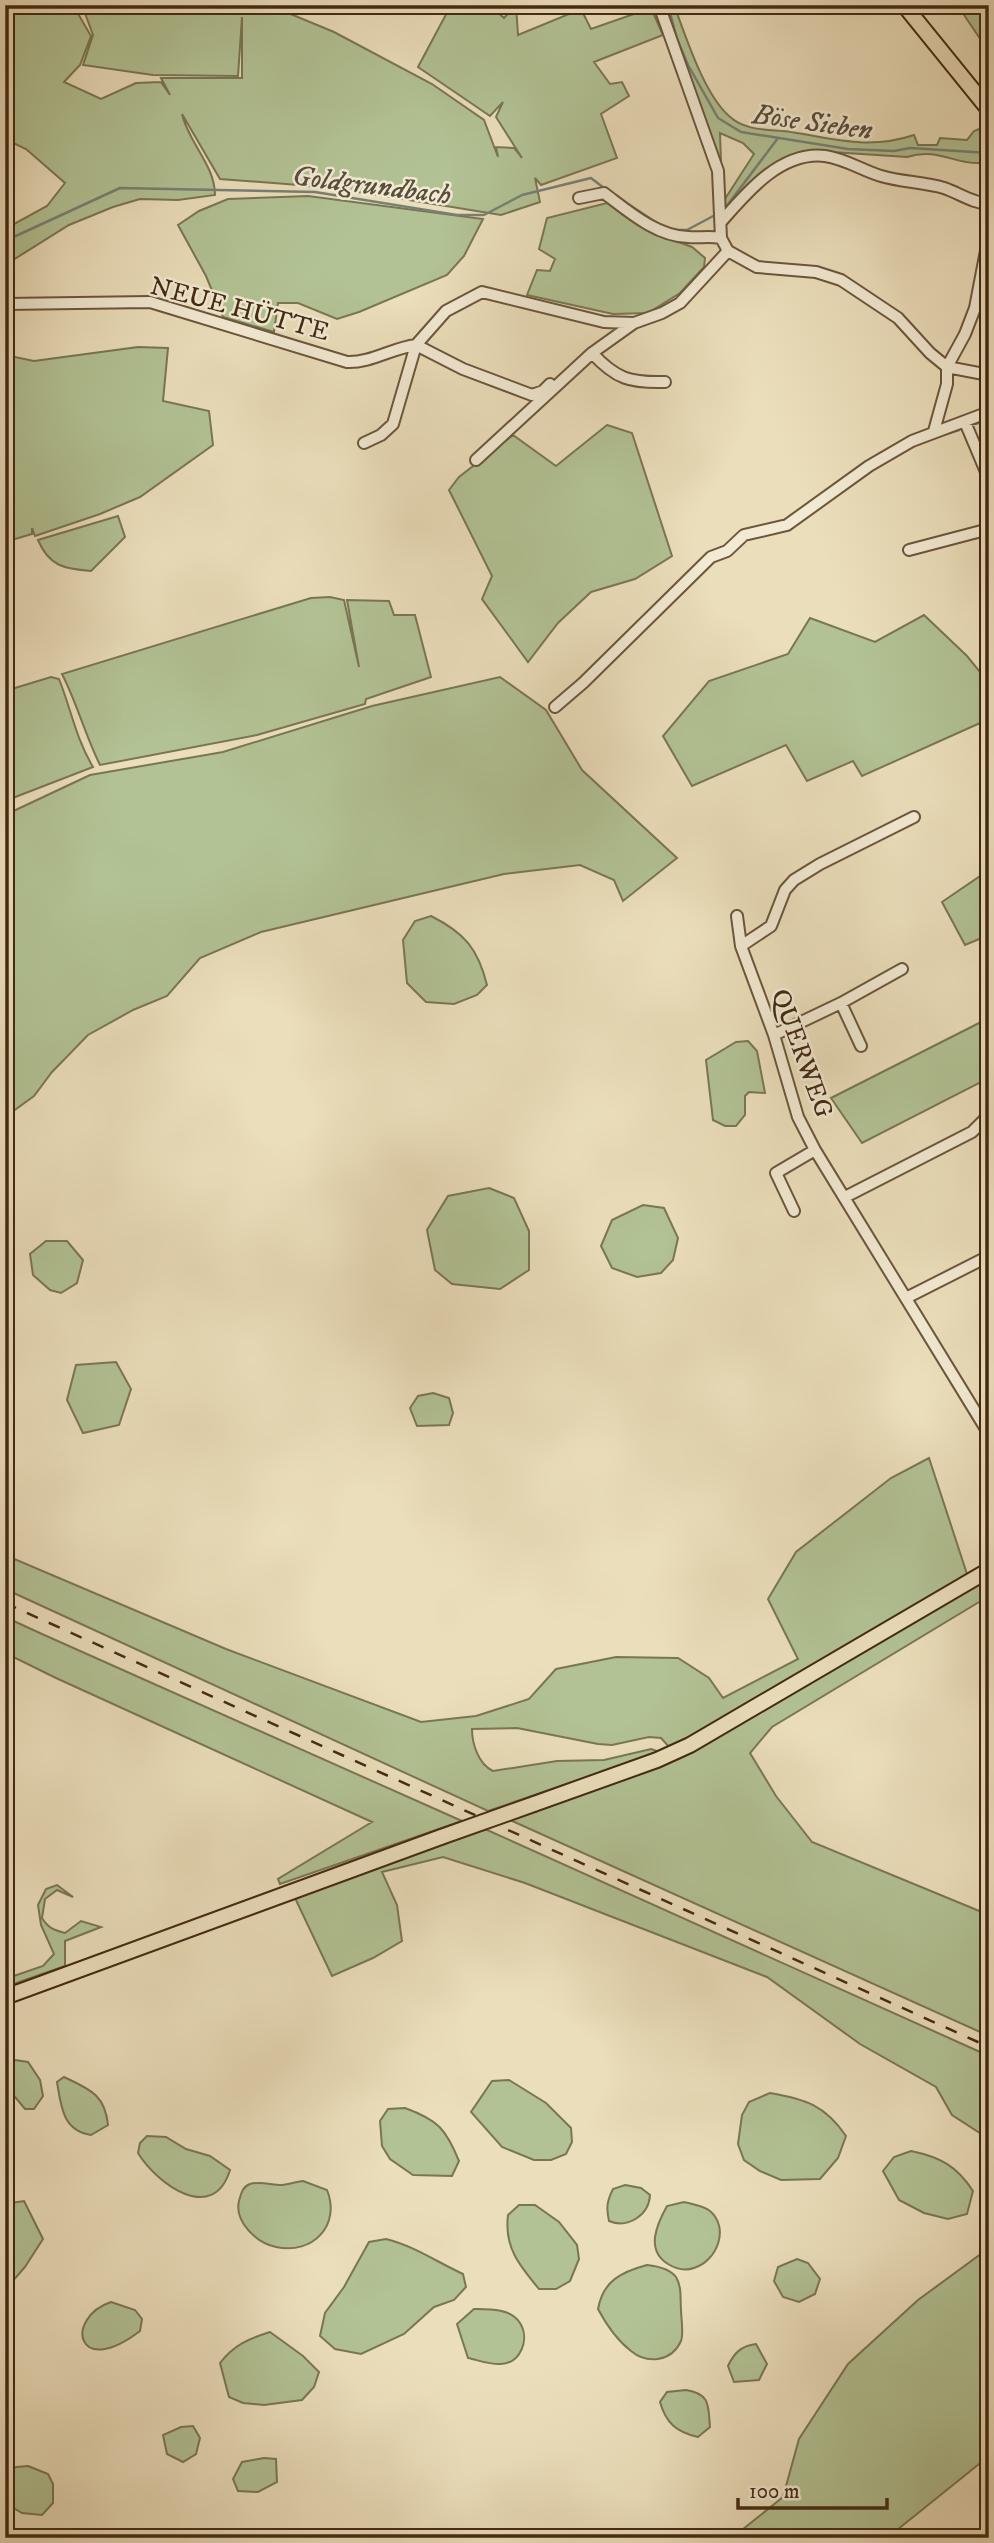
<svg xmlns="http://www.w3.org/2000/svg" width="994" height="2543" font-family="'IM FELL DW Pica',serif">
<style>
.green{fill:#b2c294;stroke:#7a7654;stroke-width:2}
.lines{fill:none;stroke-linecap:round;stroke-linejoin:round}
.stream{stroke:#778176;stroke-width:2.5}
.minor-casing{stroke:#6c563d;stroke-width:14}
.major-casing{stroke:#422913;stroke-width:18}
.minor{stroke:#f2ead3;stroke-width:10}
.major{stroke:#ebdebb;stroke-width:14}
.rail{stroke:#422913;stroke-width:2.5;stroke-dasharray:12 12;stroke-linecap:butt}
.major-bridge-casing{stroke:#422913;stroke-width:18;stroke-linecap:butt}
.major-bridge{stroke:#ebdebb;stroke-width:14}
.labels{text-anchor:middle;stroke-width:5;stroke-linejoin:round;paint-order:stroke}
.street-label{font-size:26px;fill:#422913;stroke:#f2ead3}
.water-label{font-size:28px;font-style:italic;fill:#584e3c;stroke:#f2ead3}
</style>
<rect width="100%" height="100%" fill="#ebdebb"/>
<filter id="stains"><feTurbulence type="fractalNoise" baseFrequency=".00286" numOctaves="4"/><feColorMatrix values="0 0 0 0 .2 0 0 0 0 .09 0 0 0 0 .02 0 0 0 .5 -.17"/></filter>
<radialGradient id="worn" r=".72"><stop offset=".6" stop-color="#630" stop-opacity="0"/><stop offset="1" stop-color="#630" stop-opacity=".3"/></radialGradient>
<path class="green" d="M 16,5 L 73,5 L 91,36 L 80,65 L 64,82 L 101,99 L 136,83 L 161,82 L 170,95 L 161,78 L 242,78 L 242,17 L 238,76 L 153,75 L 83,65 L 93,35 L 82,5 L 269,5 L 334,32 L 432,84 L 484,120 L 498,157 L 496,147 L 514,148 L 522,158 L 496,117 L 503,102 L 490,116 L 418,67 L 451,5 L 490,5 L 504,18 L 516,5 L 518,35 L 581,9 L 591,29 L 651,8 L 663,35 L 594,62 L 610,84 L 622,82 L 629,96 L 601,114 L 617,158 L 541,185 L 535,178 L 540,202 L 501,215 L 366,193 L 299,185 L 220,179 L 182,114 C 188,142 215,165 215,195 L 178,200 L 140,199 L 113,207 L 69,225 L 13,260 L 5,229 L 47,206 L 65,183 L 26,149 L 5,139 L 5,20 Z
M 666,5 L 674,5 C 686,37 704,94 729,116 C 746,132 770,129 791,132 C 835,139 869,150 914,135 L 918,145 L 937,145 L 940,138 L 967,140 L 974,131 L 982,128 L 989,135 L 989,169 L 981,163 C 955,165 938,147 907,157 L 816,151 L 799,152 L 780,161 L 724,213 L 723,202 L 754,154 L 743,143 L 720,133 L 721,162 L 718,162 C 704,109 682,58 666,5 Z
M 957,5 L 989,5 L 989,52 L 960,9 Z
M 308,196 L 483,219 L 464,256 L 447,275 L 359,312 L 337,319 L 298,303 L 278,303 L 274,332 L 223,317 L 206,276 L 178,225 L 199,211 L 228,199 Z
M 607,203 L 660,235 L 692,247 L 705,258 L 704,267 L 680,293 L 648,313 L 613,314 L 527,295 L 537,270 L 550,271 L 555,259 L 539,249 L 547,218 Z
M 138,347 L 168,348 L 163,401 L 209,411 L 213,445 L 140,497 L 100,514 L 35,536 L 32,528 L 32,534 L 5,542 L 5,355 L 34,361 Z
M 607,425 L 632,433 L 672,556 L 635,579 L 591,592 L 558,623 L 528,662 L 482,599 L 492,576 L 449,490 L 459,477 L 513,435 L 556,466 Z
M 118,516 L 125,537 L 91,571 C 64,569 49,566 38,540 Z
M 330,597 L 344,600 L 359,667 L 347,600 L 389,601 L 394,615 L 415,615 L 431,677 L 366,699 L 365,704 L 257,735 L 100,765 C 85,735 77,703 62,674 L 311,598 Z
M 924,615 L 967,656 L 989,683 L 989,719 L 862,776 L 853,761 L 807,781 L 786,745 L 692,786 L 663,736 L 709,681 L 788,654 L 810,618 L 875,642 Z
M 51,677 L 59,679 C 71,709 76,739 93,767 L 5,801 L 5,691 Z
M 500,677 L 546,710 L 582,770 L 677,858 L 623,901 L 614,880 L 580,865 L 504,874 L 261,932 L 200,958 L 167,996 L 133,1010 L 88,1035 L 52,1072 L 34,1096 L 5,1117 L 5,815 L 90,775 L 223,752 L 372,706 Z
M 989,870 L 989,935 L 965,945 L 942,902 Z
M 431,916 C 465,933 478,949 487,985 L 477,995 L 454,1004 L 426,1002 L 407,983 L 403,940 L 415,921 Z
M 989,1018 L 989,1078 L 862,1143 L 831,1098 Z
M 748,1041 L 757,1051 L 765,1093 L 749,1092 L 745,1096 L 745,1115 L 736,1126 L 725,1126 L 713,1120 L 706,1060 L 736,1042 Z
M 489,1188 L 514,1198 L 529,1231 L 529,1270 L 500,1289 L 452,1284 L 435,1270 L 427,1230 L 448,1196 Z
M 643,1205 L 664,1208 L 678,1238 L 673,1260 L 661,1273 L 637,1277 L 612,1268 L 601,1246 L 612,1220 Z
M 46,1241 L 67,1241 L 83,1260 L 77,1283 L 61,1293 L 50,1290 L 33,1275 L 30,1254 Z
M 116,1362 L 131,1389 L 119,1425 L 83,1433 L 67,1400 L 76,1365 Z
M 433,1393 L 449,1398 L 453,1413 L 449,1425 L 417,1426 L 410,1408 L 418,1396 Z
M 929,1458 L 967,1574 L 752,1702 L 670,1748 L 661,1738 L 649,1737 L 612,1745 L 598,1744 L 517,1728 L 472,1729 C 472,1743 478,1764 493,1771 L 557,1761 L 604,1760 L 651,1749 L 660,1752 L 488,1811 L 5,1589 L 5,1555 L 226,1649 L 421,1722 L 476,1716 L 529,1699 L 556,1669 L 616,1657 L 678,1658 L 709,1678 L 723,1698 L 798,1659 L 768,1599 L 796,1552 L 891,1478 Z
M 989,1577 L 989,1596 L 772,1727 L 750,1753 L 776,1796 L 812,1842 L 989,1915 L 989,2036 L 510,1820 L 680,1758 Z
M 5,1617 L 42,1634 L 462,1821 L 280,1884 L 278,1879 L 372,1822 L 56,1678 L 5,1653 Z
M 485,1829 L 989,2056 L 989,2139 L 952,2115 L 936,2087 L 860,2044 L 767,1977 L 525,1883 L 443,1857 L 382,1872 L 397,1905 L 402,1941 L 373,1958 L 332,1976 L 295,1898 Z
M 57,1885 L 73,1897 L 57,1890 L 45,1899 L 42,1918 C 48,1928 54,1930 65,1933 L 81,1921 L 101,1927 L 65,1941 L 65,1966 L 5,1987 L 5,1979 L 43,1966 L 54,1954 L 41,1925 L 38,1905 L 46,1889 Z
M 15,2060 L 28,2062 L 40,2080 L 43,2096 L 34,2109 L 25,2109 L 5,2085 L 5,2068 Z
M 64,2077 C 89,2089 105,2094 108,2125 L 91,2135 C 63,2131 61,2107 57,2082 Z
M 509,2080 L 546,2103 L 571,2128 L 572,2142 L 566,2154 L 551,2160 L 534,2160 L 502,2147 L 471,2112 L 492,2081 Z
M 770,2093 C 805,2099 825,2105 846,2136 L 838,2158 L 820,2179 L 781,2180 L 760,2171 L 744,2160 L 738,2144 L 742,2115 L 749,2102 Z
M 405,2108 C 438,2120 446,2129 459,2161 L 452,2176 L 413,2175 L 390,2159 L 382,2146 L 380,2121 L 388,2109 Z
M 147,2136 L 166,2137 L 186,2149 L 210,2156 L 230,2170 C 213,2225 157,2184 138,2153 L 140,2143 Z
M 911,2151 C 940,2157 957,2166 973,2191 L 967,2214 L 948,2219 L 924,2213 L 899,2200 L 883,2171 L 894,2157 Z
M 303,2181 L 327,2190 C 341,2225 313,2255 276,2247 C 257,2243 234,2222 239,2201 C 241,2194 242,2187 250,2184 C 261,2181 271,2185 282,2185 C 289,2184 296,2182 303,2181 Z
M 625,2185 L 641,2188 L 650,2195 C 649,2215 628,2229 609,2221 C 606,2208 607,2201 613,2189 Z
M 24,2201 L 43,2239 L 25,2267 L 5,2290 L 5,2207 L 11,2203 Z
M 684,2202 C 692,2204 704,2206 710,2211 C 730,2228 717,2261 694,2268 C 685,2271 676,2269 668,2264 C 645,2250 657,2224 667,2206 Z
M 519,2205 L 535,2205 L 559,2222 L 577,2245 L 579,2259 L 570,2281 L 556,2289 L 539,2289 C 519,2265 504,2247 508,2215 Z
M 386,2239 C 414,2246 437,2262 463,2274 L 466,2287 L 454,2300 L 434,2307 L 404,2334 L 361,2354 L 335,2349 L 320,2336 L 325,2313 L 344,2287 L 369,2242 Z
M 989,2248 L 989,2456 L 887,2538 L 732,2538 L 783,2497 L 799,2439 L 848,2364 L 918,2300 Z
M 797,2259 L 808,2263 L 820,2279 L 815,2294 L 799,2302 L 783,2297 L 774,2281 L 778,2267 Z
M 647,2265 C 656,2266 670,2269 676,2277 C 682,2287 680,2298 681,2309 C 681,2319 684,2333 681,2341 C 672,2361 648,2365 631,2351 C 618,2341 606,2324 598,2309 C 603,2281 621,2272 647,2265 Z
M 111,2302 L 135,2310 L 142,2319 L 140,2331 C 76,2380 64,2318 111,2302 Z
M 474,2309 C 488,2309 511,2308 520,2323 C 530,2339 521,2363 501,2364 C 491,2365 478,2360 468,2358 L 457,2324 Z
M 270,2332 L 303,2356 L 319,2372 L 314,2387 L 302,2400 L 264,2405 L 243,2403 L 229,2397 L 220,2363 C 234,2345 248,2339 270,2332 Z
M 756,2344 L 767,2364 L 759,2380 L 734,2382 L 728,2366 C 734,2353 741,2346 756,2344 Z
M 686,2390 C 711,2394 708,2406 710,2427 L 698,2437 C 676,2432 666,2423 660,2402 L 667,2392 Z
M 193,2426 L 200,2438 L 196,2454 L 183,2462 L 167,2454 L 163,2435 L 181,2427 Z
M 264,2458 L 276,2459 L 277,2482 L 258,2492 L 238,2491 L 233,2479 L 242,2462 Z
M 28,2466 L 48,2474 L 53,2484 L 53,2503 L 42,2515 L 22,2513 L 5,2503 L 5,2473 L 16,2467 Z"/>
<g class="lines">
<path class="stream" d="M 668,5 L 677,39 L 688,65 L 718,118 L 741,132 L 848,149 L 894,151 L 910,148 L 989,153
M 616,196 L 663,227
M 723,211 L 778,138
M 675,230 L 687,230 L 717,214
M 5,241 L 120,188 L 315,192 L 457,215 L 484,215 L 522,195 L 591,178 L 604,188
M 975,424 L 989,420
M 946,434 L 959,430"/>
<defs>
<path id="minor" d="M 659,5 L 718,171 L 721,238 L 728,251 L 757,267 L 816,272 L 841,280 L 898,318 L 930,353 L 947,367 L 989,375
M 579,198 L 604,193 C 628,211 656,236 688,237 C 699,238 709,236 721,238
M 721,222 C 747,192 781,151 825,156 C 846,159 861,170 881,176 C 901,182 923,182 944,188 C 959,193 972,203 989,204
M 5,304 L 150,302 L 347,362 C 371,363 392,348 416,345
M 416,345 L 463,369 L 532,395 L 543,391 L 550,384
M 592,353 C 616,379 630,383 665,382
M 965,422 L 989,479
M 934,431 L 947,384 L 947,367 L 965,334 L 975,308 L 989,235
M 364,443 L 381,435 L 393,424 L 416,345 L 446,311 L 482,292 L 604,322 L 634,323
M 476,460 L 592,353 L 634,323 L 662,313 L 680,303 L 728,251
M 909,550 L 989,529
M 555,707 L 583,683 L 711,557 L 727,551 L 744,535 L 787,525 L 869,466 L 912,441 L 989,412
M 737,916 L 741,946 L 774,1035 L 798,1117 L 815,1150 L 989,1434
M 741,946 L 771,926 L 785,890 L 794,880 L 820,864 L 914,817
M 841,1003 L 861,1046
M 774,1035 L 841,1003 L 902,969
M 845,1197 L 972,1132 L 988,1116
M 794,1211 L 776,1173 L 815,1150
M 906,1298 L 989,1256"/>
<path id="major" d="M 904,5 L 989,110
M 534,1804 L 657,1760 L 690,1745 L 989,1570
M 5,1997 L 441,1837"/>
</defs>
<use href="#minor" class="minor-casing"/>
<use href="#major" class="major-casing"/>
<use href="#minor" class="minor"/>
<use href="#major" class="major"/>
<path class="rail" d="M 5,1603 L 989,2047"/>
<defs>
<path id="major-bridge" d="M 441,1837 L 534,1804"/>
</defs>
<use href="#major-bridge" class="major-bridge-casing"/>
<use href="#major-bridge" class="major-bridge"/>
</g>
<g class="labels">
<g class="street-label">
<text transform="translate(240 308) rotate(15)" y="9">NEUE HÜTTE</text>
<text transform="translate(803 1053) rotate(70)" y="9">QUERWEG</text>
</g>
<g class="water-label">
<text transform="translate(813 121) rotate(8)" y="10">Böse Sieben</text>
<text transform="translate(372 184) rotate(7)" y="10">Goldgrundbach</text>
</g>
</g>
<rect width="994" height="2543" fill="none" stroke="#ebdebb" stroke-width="28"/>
<rect x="7" y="7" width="980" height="2529" fill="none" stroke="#422913" stroke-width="3.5"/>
<rect x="14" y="14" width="966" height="2515" fill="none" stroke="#422913" stroke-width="2"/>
<path d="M738 2498v10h149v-10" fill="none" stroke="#422913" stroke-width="3.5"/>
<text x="749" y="2498" font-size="21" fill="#422913" stroke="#f2ead3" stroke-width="5" paint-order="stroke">100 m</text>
<rect width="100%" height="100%" filter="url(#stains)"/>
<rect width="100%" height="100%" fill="url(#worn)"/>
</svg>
